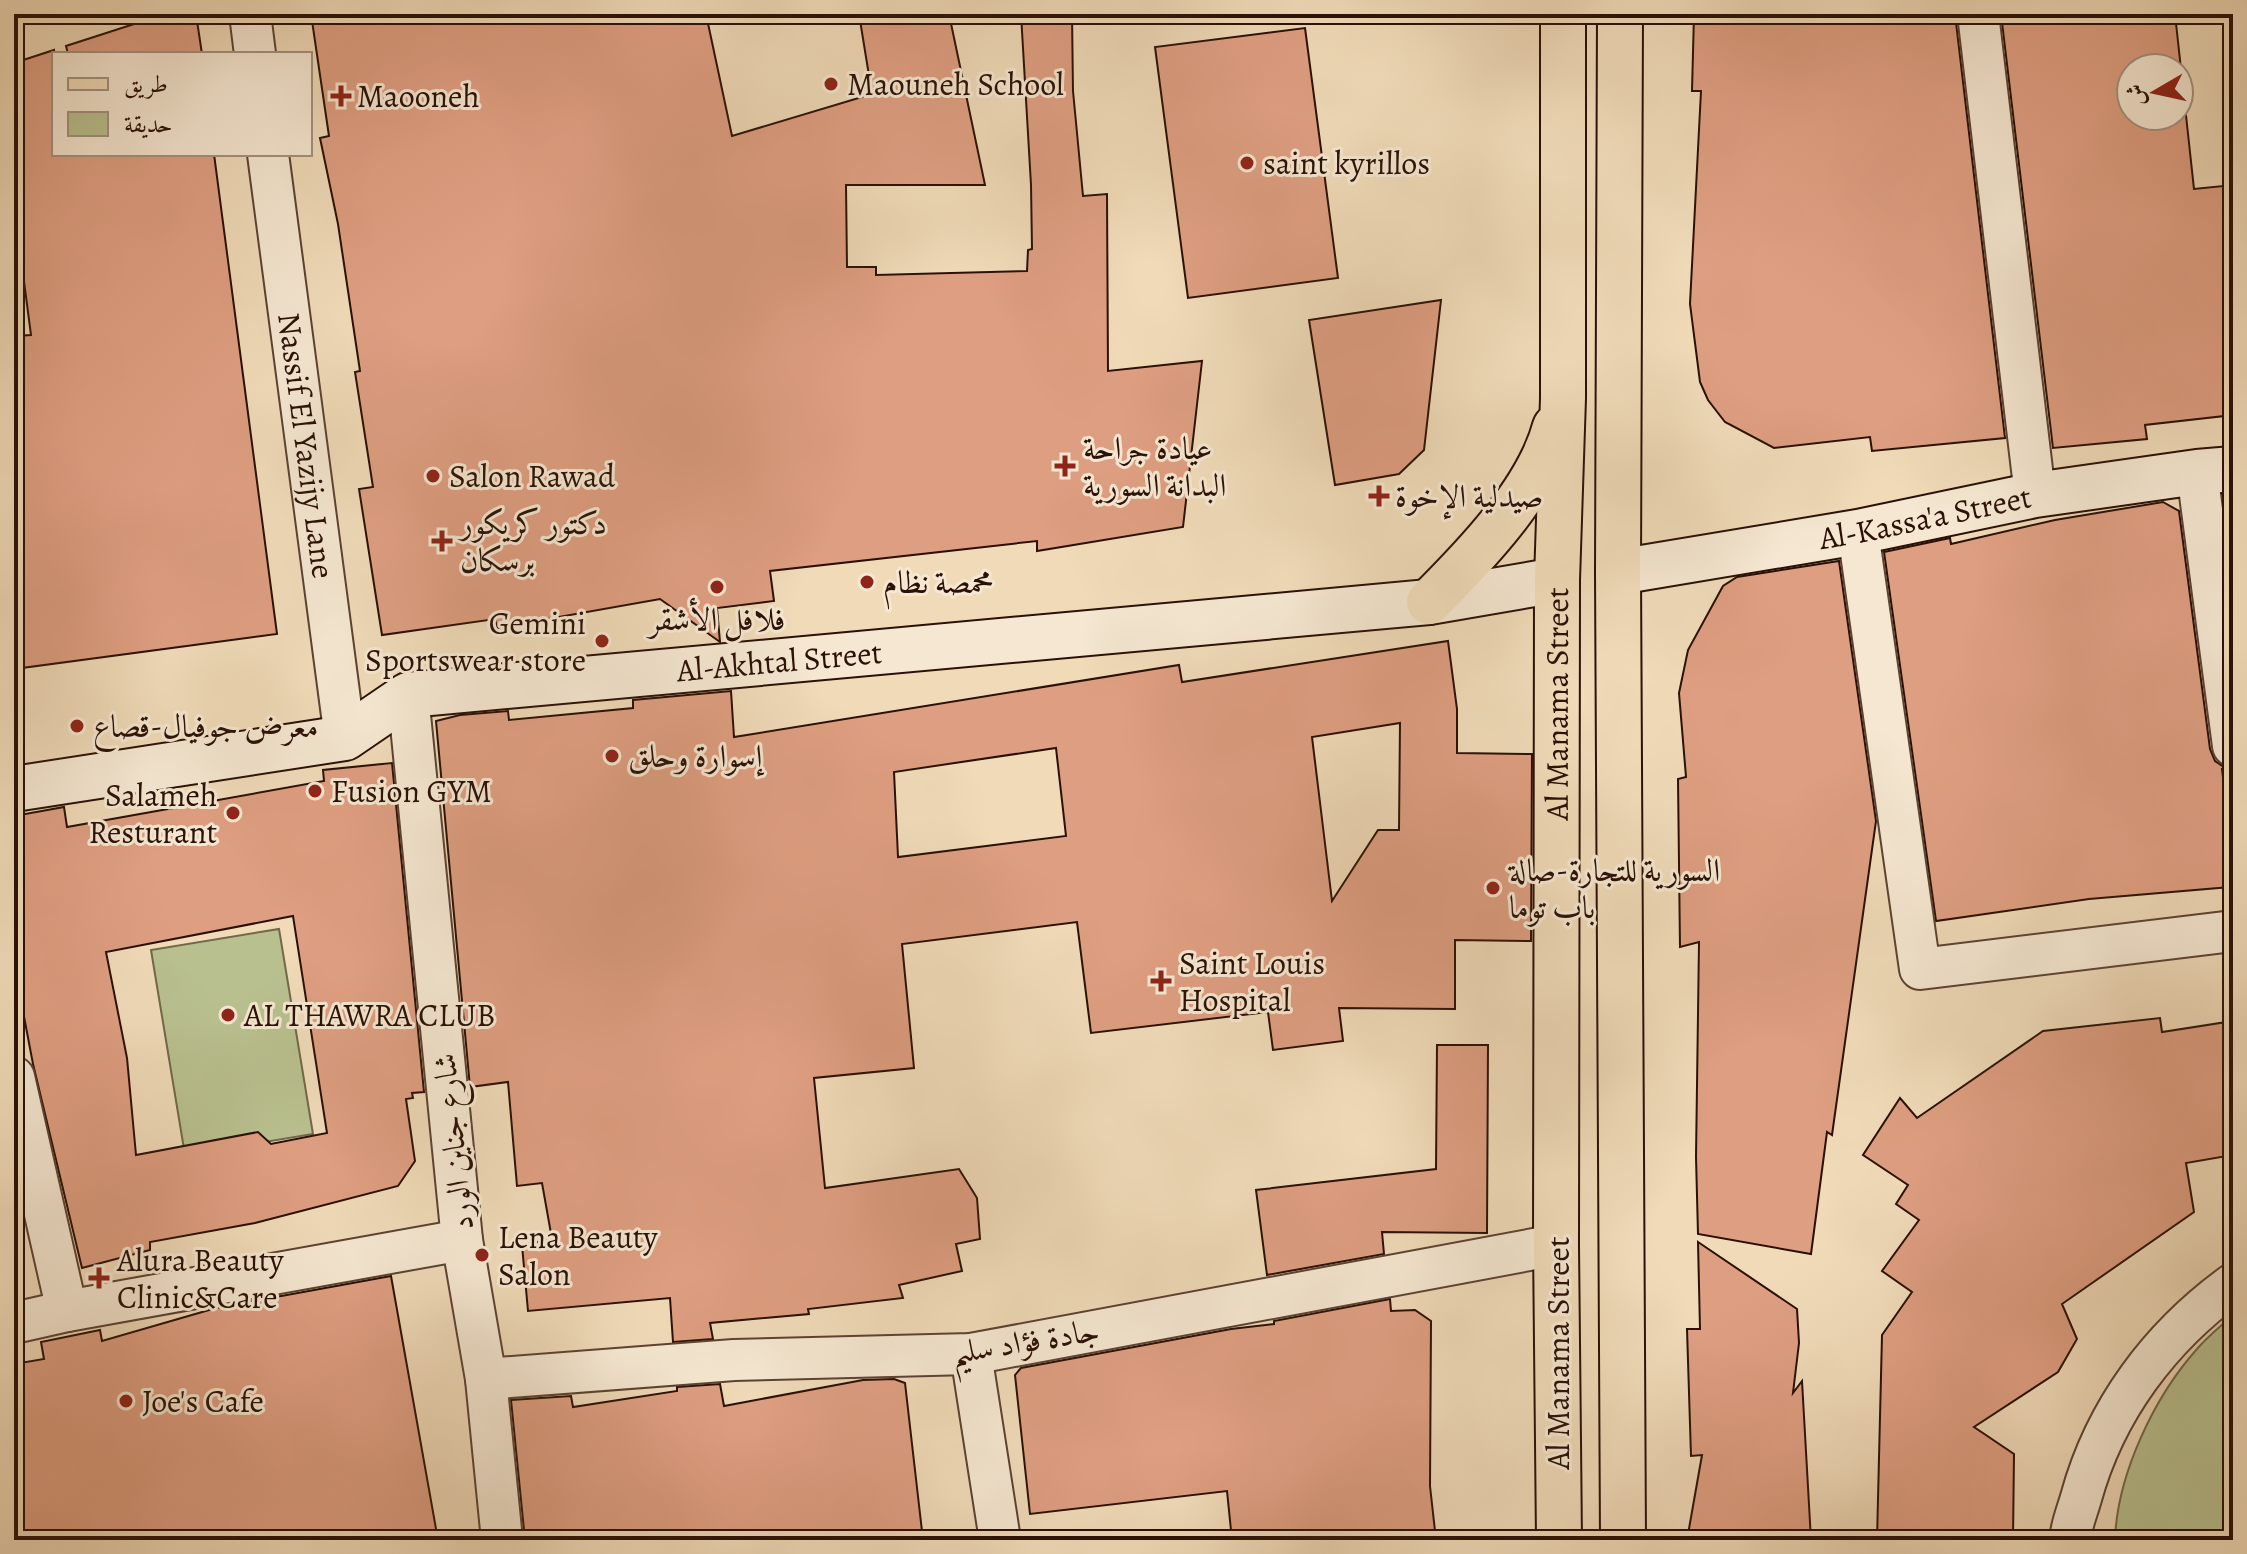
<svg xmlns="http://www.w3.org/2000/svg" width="2247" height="1554" font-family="Alegreya,Amiri,serif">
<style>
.green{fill:#b9c08f;stroke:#72684a;stroke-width:2}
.building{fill:#de9e81;stroke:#2a1006;stroke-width:2;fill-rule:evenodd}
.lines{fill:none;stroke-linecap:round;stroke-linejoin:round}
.street-casing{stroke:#5c4232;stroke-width:44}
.secondary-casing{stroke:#2a1006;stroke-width:48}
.primary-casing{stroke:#2a1006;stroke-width:48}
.street{stroke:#f5e7d1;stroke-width:40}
.secondary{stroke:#f5e7d1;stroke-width:44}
.primary{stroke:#f0dab8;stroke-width:44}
.poi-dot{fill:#8f2418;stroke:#f5e7d1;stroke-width:3}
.labels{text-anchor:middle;stroke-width:6;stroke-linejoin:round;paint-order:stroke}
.poi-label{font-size:32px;fill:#2a1006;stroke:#f5e7d1;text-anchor:start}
.street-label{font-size:32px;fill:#2a1006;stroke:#f5e7d1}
</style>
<rect width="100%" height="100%" fill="#f0dab8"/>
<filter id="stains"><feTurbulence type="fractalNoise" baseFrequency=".0025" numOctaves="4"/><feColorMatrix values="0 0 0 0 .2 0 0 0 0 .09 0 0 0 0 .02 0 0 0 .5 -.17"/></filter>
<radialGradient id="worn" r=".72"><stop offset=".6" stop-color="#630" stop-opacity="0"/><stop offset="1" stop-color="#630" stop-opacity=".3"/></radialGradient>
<path class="green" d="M 279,929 L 313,1134 L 185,1155 L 151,950 Z
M 2233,1315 L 2233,1540 L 2115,1540 C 2117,1475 2154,1397 2197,1349 C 2207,1337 2221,1326 2233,1315 Z"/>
<path class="building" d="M 165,14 L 196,14 L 202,54 L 68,54 L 66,46 Z
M 311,14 L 706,14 L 732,136 L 872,94 L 859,14 L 949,14 L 985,185 L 846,185 L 847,267 L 876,267 L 876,275 L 1027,271 L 1028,250 L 1032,249 L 1031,185 L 1021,14 L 1072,14 L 1073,91 L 1083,196 L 1107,194 L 1108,371 L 1202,361 L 1183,527 L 1037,551 L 1037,541 L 770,571 L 774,601 L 717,608 L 720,642 L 660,599 L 497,628 L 495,619 L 382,635 L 359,489 L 373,487 L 355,372 L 360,371 L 338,224 L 320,138 L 329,136 Z
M 1694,14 L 1955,14 L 2005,438 L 1872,451 L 1870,437 L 1774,448 L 1725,422 L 1708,400 L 1700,382 L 1690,304 L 1701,91 L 1692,91 Z
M 2001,14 L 2175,14 L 2194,189 L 2233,185 L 2233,415 L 2145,425 L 2147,439 L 2053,448 ZM 2131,68 L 2179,68 L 2179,116 L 2131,116 Z
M 1305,28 L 1338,278 L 1188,298 L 1155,47 Z
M 54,50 L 54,154 L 214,154 L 277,634 L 14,669 L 14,336 L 31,335 L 14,205 L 14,63 Z
M 1441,300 L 1424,450 L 1399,474 L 1335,485 L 1309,320 Z
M 2163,502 L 2179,511 L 2210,749 L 2215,761 L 2224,767 L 2233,769 L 2222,769 L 2233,861 L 2230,887 L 2089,899 L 1936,921 L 1884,552 L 1950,538 L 1951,544 L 2055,520 Z
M 1839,561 L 1876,821 L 1832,1135 L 1827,1132 L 1811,1254 L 1698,1234 L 1696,1157 L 1699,942 L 1680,947 L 1678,779 L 1686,777 L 1679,693 L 1688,650 L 1723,586 L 1737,577 Z
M 1448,641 L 1457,709 L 1457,753 L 1532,754 L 1531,941 L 1455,940 L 1455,1009 L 1339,1008 L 1343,1041 L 1273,1050 L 1268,1012 L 1091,1033 L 1077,922 L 902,944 L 914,1068 L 814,1078 L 825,1188 L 959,1169 L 977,1198 L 980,1239 L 956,1244 L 962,1271 L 899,1285 L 903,1298 L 808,1309 L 809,1314 L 710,1323 L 713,1339 L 673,1342 L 670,1298 L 528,1311 L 522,1245 L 552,1239 L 542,1183 L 517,1186 L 508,1082 L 470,1087 L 436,721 L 460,715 L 508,711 L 509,720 L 633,708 L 633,700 L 731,691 L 734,737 L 1179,665 L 1182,682 ZM 1400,723 L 1399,830 L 1378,830 L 1332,901 L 1312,737 ZM 1056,748 L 1066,836 L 898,857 L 894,772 Z
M 392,763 L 424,1092 L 412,1093 L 413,1098 L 406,1099 L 415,1161 L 398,1186 L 255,1223 L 150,1242 L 150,1250 L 82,1268 L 33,1064 L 14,964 L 14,816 L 64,807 L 67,827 L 324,781 L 323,770 ZM 293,916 L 327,1133 L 271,1144 L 258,1132 L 136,1155 L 127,1058 L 106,952 Z
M 2160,1018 L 2162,1032 L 2233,1021 L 2233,1155 L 2186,1163 L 2194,1212 L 2062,1304 L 2077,1339 L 2058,1372 L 1974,1427 L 2014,1454 L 2013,1540 L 1877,1540 L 1882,1335 L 1912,1292 L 1882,1271 L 1919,1220 L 1896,1204 L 1908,1185 L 1863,1155 L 1900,1098 L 1917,1118 L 2043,1031 Z
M 1437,1045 L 1488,1045 L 1487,1233 L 1382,1232 L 1384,1254 L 1267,1275 L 1256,1190 L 1436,1169 Z
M 1698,1242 L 1797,1309 L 1799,1343 L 1793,1393 L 1802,1381 L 1811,1540 L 1687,1540 L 1702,1455 L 1691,1456 L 1687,1329 L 1700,1329 Z
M 391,1276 L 438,1540 L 14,1540 L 14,1364 L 44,1359 L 41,1342 L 100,1330 L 102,1341 L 216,1308 Z
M 1390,1299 L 1391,1311 L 1415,1310 L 1431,1321 L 1430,1486 L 1436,1540 L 1232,1540 L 1227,1491 L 1030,1514 L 1015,1375 L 1021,1368 L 1231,1329 L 1274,1324 L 1274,1321 Z
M 894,1379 L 905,1383 L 923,1540 L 525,1540 L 511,1400 L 571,1396 L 573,1407 L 677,1391 L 677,1387 L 720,1384 L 724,1406 L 863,1380 Z"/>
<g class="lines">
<defs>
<g id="street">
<path d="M 250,14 L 255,54"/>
<path d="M 1978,14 L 2035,495"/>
<path id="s1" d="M 268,154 L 345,738"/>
<path d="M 2197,472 L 2233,746"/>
<path d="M 1858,532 L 1920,969 L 2233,931"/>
<path d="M 408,695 L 462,1240 L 486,1379 L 502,1540"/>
<path d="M 14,1077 L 67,1311"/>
<path d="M 14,1323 L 67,1311 L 462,1240"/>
<path d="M 971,1354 L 1000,1540"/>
<path d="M 486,1379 L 734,1360 L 971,1354 L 1556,1245"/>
<path d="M 2070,1540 C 2071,1526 2077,1512 2081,1498 C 2105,1410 2160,1337 2233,1284"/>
</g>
<g id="secondary">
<path id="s2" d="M 1618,572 L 1858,532 L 2035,495 L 2197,472 L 2233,469"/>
<path id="s3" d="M 14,789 L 345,738 L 408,695 L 1429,602 L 1557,580"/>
</g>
<g id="primary">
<path d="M 1620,14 L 1618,572 L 1623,1540"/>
<path d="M 1429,602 C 1475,556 1538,491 1555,427"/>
<path id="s4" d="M 1559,1540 L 1556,1245 L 1557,580 L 1563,398 L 1563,14"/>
</g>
</defs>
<use href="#street" class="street-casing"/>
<use href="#secondary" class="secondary-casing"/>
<use href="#primary" class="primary-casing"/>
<use href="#street" class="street"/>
<use href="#secondary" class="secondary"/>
<use href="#primary" class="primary"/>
</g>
<g class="poi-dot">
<circle cx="831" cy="84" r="8"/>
<path d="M337 84h8v8h8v8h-8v8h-8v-8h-8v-8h8z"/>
<circle cx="1247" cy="163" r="8"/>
<path d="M1061 454h8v8h8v8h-8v8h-8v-8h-8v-8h8z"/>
<circle cx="433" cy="476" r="8"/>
<path d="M1375 484h8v8h8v8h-8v8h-8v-8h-8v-8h8z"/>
<path d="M438 529h8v8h8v8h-8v8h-8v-8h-8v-8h8z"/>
<circle cx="867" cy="582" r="8"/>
<circle cx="717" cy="587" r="8"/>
<circle cx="602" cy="641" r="8"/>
<circle cx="77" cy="726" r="8"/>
<circle cx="612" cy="756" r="8"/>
<circle cx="315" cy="791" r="8"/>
<circle cx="233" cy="813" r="8"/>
<circle cx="1493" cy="888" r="8"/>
<path d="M1157 969h8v8h8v8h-8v8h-8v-8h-8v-8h8z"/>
<circle cx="228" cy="1015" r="8"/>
<circle cx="482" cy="1255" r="8"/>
<path d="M95 1266h8v8h8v8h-8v8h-8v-8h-8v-8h8z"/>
<circle cx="126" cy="1401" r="8"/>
</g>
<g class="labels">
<g class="poi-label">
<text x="847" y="95">Maouneh School</text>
<text x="357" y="107">Maooneh</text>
<text x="1263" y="174">saint kyrillos</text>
<text x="1083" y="459">عيادة جراحة<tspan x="1083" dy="37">البدانة السورية</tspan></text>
<text x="449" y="487">Salon Rawad</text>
<text x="1395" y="507">صيدلية الإخوة</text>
<text x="460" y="534">دكتور كريكور<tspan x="460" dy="37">برسكان</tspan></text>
<text x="883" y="593">محمصة نظام</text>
<text x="717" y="630" text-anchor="middle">فلافل الأشقر</text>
<text x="586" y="634" text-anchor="end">Gemini<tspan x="586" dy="37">Sportswear store</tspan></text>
<text x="93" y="737">معرض جوفيال-قصاع</text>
<text x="628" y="767">إسوارة وحلق</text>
<text x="331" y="802">Fusion GYM</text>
<text x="217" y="806" text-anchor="end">Salameh<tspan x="217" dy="37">Resturant</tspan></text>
<text x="1509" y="881">السورية للتجارة-صالة<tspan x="1509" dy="37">باب توما</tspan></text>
<text x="1179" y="974">Saint Louis<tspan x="1179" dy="37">Hospital</tspan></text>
<text x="244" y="1026">AL THAWRA CLUB</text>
<text x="498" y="1248">Lena Beauty<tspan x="498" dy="37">Salon</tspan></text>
<text x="117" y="1271">Alura Beauty<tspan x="117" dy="37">Clinic&amp;Care</tspan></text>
<text x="142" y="1412">Joe's Cafe</text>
</g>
<g class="street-label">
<text dy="11" stroke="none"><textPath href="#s1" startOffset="294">Nassif El Yazijy Lane</textPath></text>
<text dy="11" stroke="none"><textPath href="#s2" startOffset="312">Al-Kassa'a Street</textPath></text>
<text dy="11" stroke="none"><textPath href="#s3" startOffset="784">Al-Akhtal Street</textPath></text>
<text dy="11" stroke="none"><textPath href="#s4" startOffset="836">Al Manama Street</textPath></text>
<text transform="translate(453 1142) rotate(-96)" y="11">شارع جناين الورد</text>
<text transform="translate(1025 1341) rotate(-9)" y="11">جادة فؤاد سليم</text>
<text transform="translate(1558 1353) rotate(-90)" y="11">Al Manama Street</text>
</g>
</g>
<rect width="2247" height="1554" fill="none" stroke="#f0dab8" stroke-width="48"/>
<rect x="16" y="16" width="2215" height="1522" fill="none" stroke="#2a1006" stroke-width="4"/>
<rect x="24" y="24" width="2199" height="1506" fill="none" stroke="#2a1006" stroke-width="2"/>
<rect x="52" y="52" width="260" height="104" fill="#f5e7d1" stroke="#a49180" stroke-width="2"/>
<rect x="68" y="78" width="40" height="12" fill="#f0dab8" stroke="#a49180" stroke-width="2"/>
<text x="124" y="92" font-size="24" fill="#2a1006">طريق</text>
<rect x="68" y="112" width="40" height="24" fill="#b9c08f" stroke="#a49180" stroke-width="2"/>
<text x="124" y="132" font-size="24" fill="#2a1006">حديقة</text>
<g transform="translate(2155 92) rotate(261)"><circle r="38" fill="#f5e7d1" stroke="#a49180" stroke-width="2"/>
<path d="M0-6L14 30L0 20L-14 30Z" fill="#8f2418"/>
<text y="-12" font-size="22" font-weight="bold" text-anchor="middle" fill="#2a1006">ش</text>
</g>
<rect width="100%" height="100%" filter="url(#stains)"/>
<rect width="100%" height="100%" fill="url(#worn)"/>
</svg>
